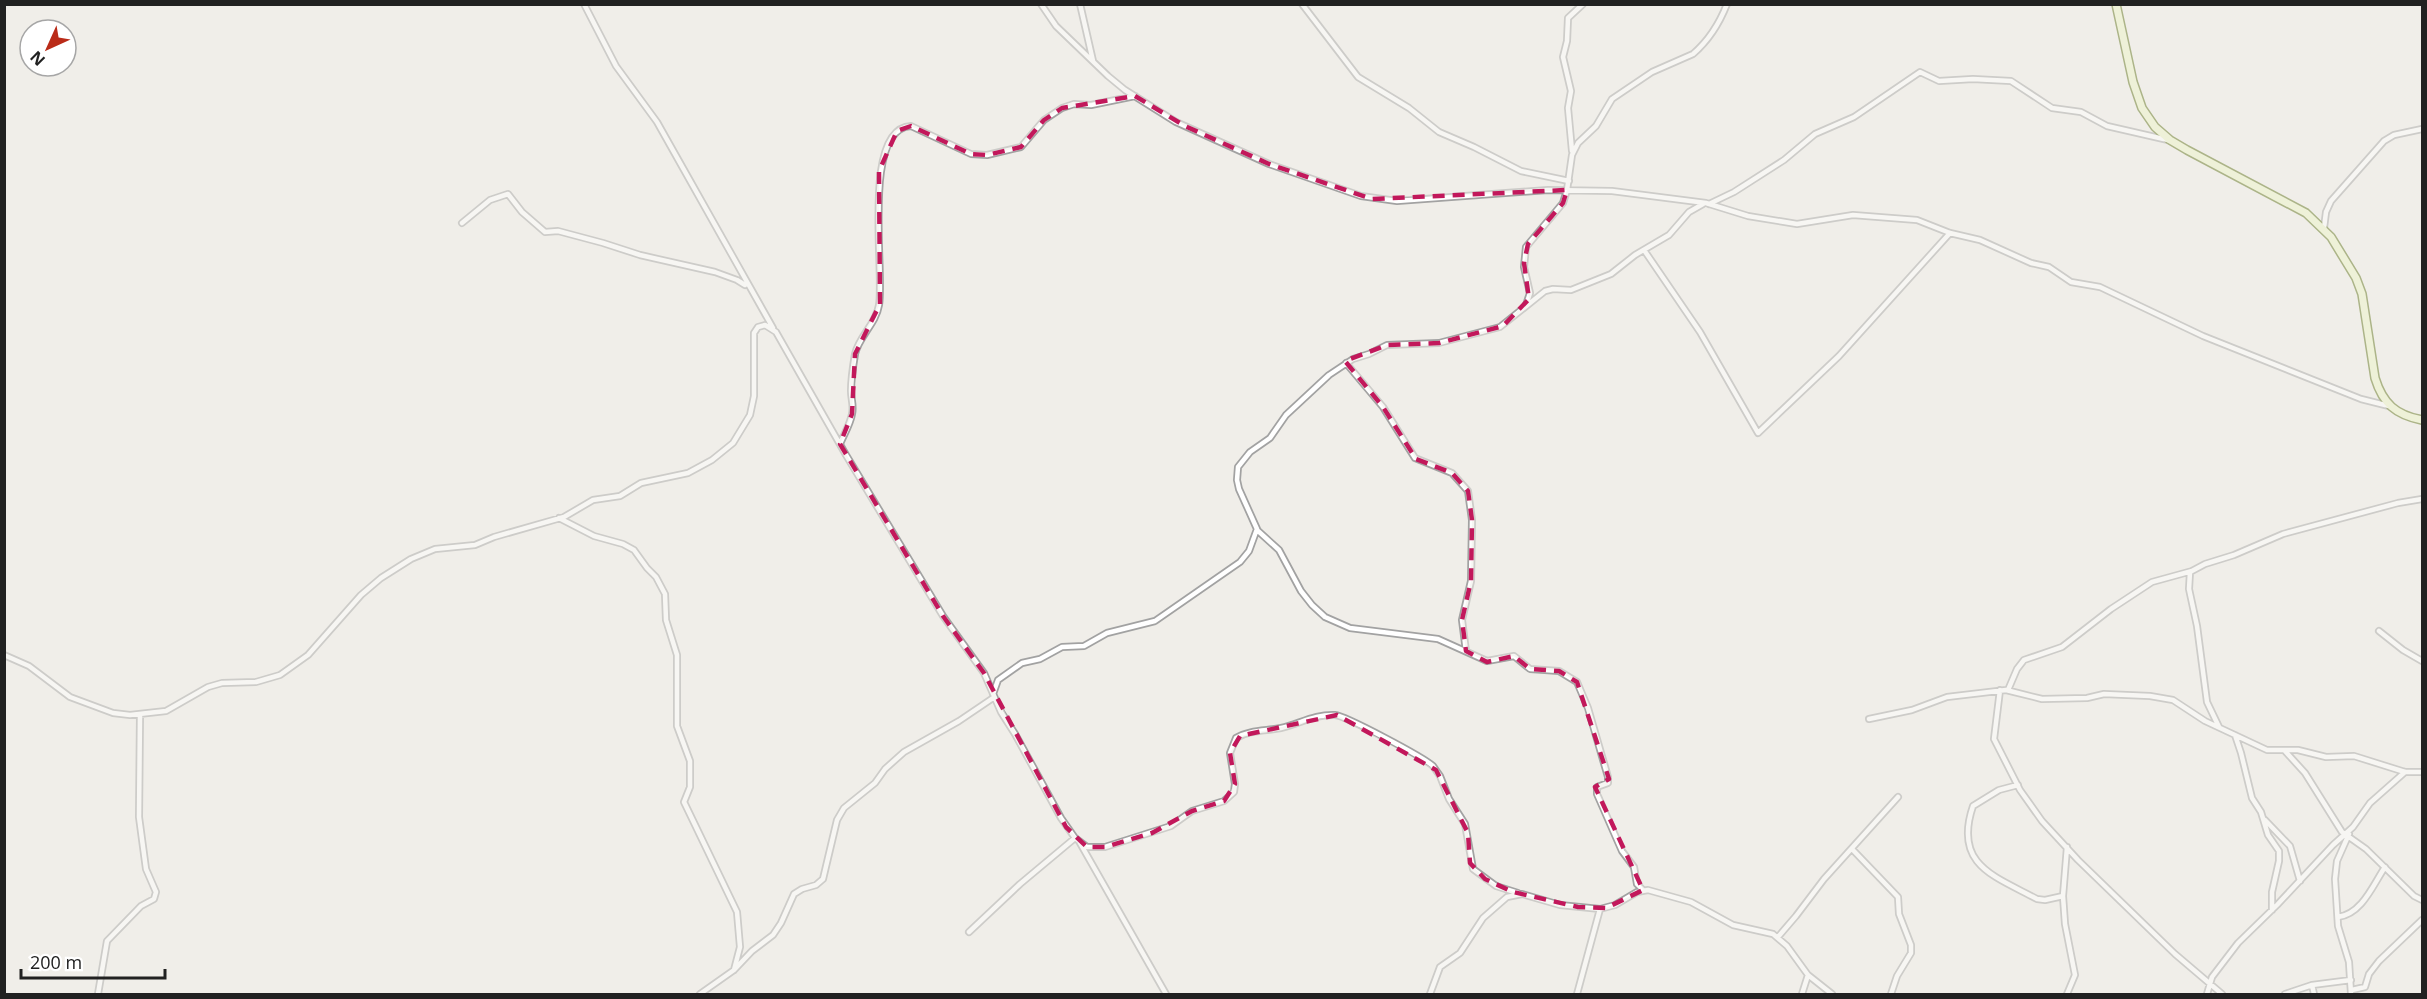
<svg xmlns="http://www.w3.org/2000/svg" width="2427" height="999" font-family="'Open Sans',sans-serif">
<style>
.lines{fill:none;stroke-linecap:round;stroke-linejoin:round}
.street-casing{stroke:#a2a2a2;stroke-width:8}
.secondary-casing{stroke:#596d13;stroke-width:10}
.street{stroke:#fff;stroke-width:4.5}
.secondary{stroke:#ebf3c4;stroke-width:7}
.marked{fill:none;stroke:#c2185b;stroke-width:4.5;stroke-dasharray:12 8;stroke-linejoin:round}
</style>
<rect width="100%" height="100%" fill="#f0eee9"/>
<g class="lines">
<defs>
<path id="street" d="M 584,4 L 616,66 L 657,122 L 773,328
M 1041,4 L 1056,26 L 1108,76 L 1125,90 L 1176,122 L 1269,164 L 1361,196 L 1397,201 L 1548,190 L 1612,191 L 1706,203 L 1748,216 L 1797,224 L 1853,215 L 1917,220 L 1950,233 L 1980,240 L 2031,263 L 2049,267 L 2071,282 L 2100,287 L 2203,336 L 2361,399 L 2389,406
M 1080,4 L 1093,61
M 1302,4 L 1358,77 L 1409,108 L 1439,132 L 1474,147 L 1521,171 L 1569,181
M 1572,151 L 1568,108 L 1571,91 L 1563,57 L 1567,41 L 1568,18 L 1583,4
M 1709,204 L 1734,192 L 1784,160 L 1815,134 L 1854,117 L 1920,72 L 1939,81 L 1973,79 L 2011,81 L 2052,108 L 2081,112 L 2107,126 L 2168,140
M 462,223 L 490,200 L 508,194 L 522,212 L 545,232 L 558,231 L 603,243 L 640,255 L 715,272 L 737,280 L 745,285
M 2324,228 L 2326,212 L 2331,201 L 2384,141 L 2394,135 L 2422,129
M 1644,250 L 1700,332 L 1758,433 L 1839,356 L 1950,233
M 1526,305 L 1530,293 L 1524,267 L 1526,247 L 1563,203 L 1567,190 L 1572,155 L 1578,143 L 1596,126 L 1612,99 L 1652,72 L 1693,54 C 1708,41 1720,22 1727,4
M 1346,363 L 1383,407 L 1415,458 L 1452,473 L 1468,491 L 1472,520 L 1471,581 L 1462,620 L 1466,651
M 840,444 C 844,434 850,425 852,414 C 854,406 851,399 851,391 C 851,380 853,366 855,354 C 859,336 876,324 879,305 C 885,272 861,128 911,126 L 971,154 L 987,155 L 1021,147 L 1044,120 L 1062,108 L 1074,104 L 1091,105 L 1135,96
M 559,518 L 594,536 L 623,544 L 634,550 L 647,568 L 656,577 L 665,594 L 666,620 L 677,655 L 677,726 L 690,761 L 690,787 L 684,802 L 737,912 L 740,947 L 734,970
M 1257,530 L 1279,550 L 1301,591 L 1312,605 L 1325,617 L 1350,628 L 1438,639 L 1487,661 L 1514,656 L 1530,669 L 1559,671 L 1577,682 L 1588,708 L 1608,777 L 1608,783 L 1597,787 L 1597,794 L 1622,851 L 1634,867 L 1637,884 L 1643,890
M 2379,631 L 2403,650 L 2422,661
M 4,655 L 29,666 L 70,697 L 113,713 L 130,715 L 166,711 L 208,687 L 222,683 L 256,682 L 280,675 L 308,655 L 361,595 L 381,578 L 411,559 L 435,549 L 475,545 L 494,537 L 564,517 L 593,500 L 620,496 L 641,483 L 688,473 L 712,460 L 733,443 L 750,415 L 754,396 L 754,333 L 758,327 L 765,325 L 776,332 L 846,455 L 943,616 L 984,673 L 1001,712 L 1015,734 L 1061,818 L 1075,838 L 1087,847 L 1105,847 L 1171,826 L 1192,811 L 1224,801 L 1234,792 L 1235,784 L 1230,753 L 1236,738 C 1249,730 1266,731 1281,728 C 1299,724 1315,714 1335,715 C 1346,716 1423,757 1433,766 L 1440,776 L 1449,799 L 1465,824 L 1473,869 L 1496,886 L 1518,893
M 2000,690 L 1994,739 L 2020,790 L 2042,821 L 2078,860 L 2175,954 L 2222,994
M 2008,690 L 2017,669 L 2024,660 L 2062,647 L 2111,609 L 2152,582 L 2192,571
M 993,694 L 998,680 L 1022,663 L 1040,659 L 1062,647 L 1084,646 L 1107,633 L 1155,621 L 1240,562 L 1249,551 L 1257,529 L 1239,489 L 1237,480 L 1238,467 L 1250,452 L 1270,438 L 1286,415 L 1329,375 L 1353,359 L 1369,354 L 1387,345 L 1439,343 L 1500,327 L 1545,291 L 1553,289 L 1571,290 L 1611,274 L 1635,255 L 1669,235 L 1689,212 L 1703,204
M 1869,719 L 1912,710 L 1947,697 L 2006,690 L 2042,699 L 2087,698 L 2104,694 L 2150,696 L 2173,700 L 2205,721 L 2267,750 L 2298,750 L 2326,757 L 2354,756 L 2405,772 L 2422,772
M 2219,727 L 2207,702 L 2197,626 L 2189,589 L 2190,572 L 2205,564 L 2234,555 L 2283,534 L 2398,503 L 2422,499
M 2235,735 L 2241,753 L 2252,798 L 2261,812 L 2268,835 L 2279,851 L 2279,861 L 2272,892 L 2272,910
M 2285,751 L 2305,773 L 2342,832 L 2366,849 L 2414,896 L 2422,900
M 2018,785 L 1999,790 L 1973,806 C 1953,865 1994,876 2037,899 L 2045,900 L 2063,896
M 2265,820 L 2290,846 L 2300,881
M 2349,834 L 2337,861 L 2335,879 L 2338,926 L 2349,962 L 2351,994
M 1080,843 L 1166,994
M 1852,849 L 1898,897 L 1899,914 L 1911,945 L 1911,953 L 1897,976 L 1891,994
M 2338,917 C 2362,914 2373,885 2385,867
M 969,932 L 1020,884 L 1075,838
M 1778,937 L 1796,916 L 1824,879 L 1898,797
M 2312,985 L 2314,994
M 2352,990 L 2365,987 L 2369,974 L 2379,961 L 2422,920
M 98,994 L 107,941 L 141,906 L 154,899 L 156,892 L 146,869 L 139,817 L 140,715
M 700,994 L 734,970 L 752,951 L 773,935 L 781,923 L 794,894 L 802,889 L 816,885 L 823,879 L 837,820 L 844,808 L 875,783 L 885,769 L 904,752 L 959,721 L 993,698
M 1430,994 L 1440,967 L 1460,953 L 1483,918 L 1507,897 L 1522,894 L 1560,905 L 1600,909 L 1615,905 L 1637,892 L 1648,890 L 1691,902 L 1733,925 L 1773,934 L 1787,946 L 1808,975 L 1832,994
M 1577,994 L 1600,909
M 1802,994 L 1808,975
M 2067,994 L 2075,975 L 2065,924 L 2063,896 L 2067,847
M 2207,994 L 2212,977 L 2238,943 L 2277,905 L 2333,845 L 2353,827 L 2370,803 L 2405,772
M 2285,994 L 2312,985 L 2351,980"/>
<path id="secondary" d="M 2116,4 L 2133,82 L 2142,108 L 2155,127 L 2170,140 L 2187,150 L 2306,213 L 2331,237 L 2356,278 L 2362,294 L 2375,378 C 2383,404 2396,415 2422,420"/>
</defs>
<use href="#street" class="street-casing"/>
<use href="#secondary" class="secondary-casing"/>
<use href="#street" class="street"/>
<use href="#secondary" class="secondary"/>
</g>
<path d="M0 0H2427V999H0ZM 1135,96 L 1185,126 L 1269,164 L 1372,199 L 1567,190 L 1563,203 L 1528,244 L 1524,263 L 1529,299 L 1503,326 L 1439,343 L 1387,345 L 1345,361 L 1383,407 L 1416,459 L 1452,473 L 1468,491 L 1472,520 L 1471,581 L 1462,620 L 1466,651 L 1487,662 L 1514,656 L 1530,669 L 1559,671 L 1577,682 L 1609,779 L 1595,787 L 1643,890 L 1606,908 L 1578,907 L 1513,892 L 1485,879 L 1470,863 L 1468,833 L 1436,770 L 1337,715 L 1240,736 L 1230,753 L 1235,784 L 1224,801 L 1192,811 L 1152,833 L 1105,847 L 1087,847 L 1066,827 L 984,673 L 943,616 L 840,444 L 852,414 L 855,354 L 880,304 L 879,171 L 897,131 L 911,126 L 971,154 L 987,155 L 1021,147 L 1044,120 L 1062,108 Z" fill="#f0eee9" fill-opacity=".55" fill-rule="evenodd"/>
<path class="marked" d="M 1135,96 L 1185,126 L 1269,164 L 1372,199 L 1567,190 L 1563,203 L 1528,244 L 1524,263 L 1529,299 L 1503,326 L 1439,343 L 1387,345 L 1345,361 L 1383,407 L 1416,459 L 1452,473 L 1468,491 L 1472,520 L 1471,581 L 1462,620 L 1466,651 L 1487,662 L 1514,656 L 1530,669 L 1559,671 L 1577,682 L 1609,779 L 1595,787 L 1643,890 L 1606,908 L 1578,907 L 1513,892 L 1485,879 L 1470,863 L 1468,833 L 1436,770 L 1337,715 L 1240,736 L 1230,753 L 1235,784 L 1224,801 L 1192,811 L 1152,833 L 1105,847 L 1087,847 L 1066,827 L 984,673 L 943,616 L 840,444 L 852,414 L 855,354 L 880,304 L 879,171 L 897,131 L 911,126 L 971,154 L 987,155 L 1021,147 L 1044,120 L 1062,108 Z"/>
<rect width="2427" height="999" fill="none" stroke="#212121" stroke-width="12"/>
<g transform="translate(48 48) rotate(225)"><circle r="28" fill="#ffffff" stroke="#a6a6a6" stroke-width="1.5"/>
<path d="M0-4.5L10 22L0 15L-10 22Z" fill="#ba2b18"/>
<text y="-9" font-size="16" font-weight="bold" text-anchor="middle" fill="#212121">N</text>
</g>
<path d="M21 969v9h144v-9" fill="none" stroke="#212121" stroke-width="3"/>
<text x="30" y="969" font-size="18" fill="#212121" stroke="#ffffff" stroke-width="4.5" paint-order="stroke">200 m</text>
</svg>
